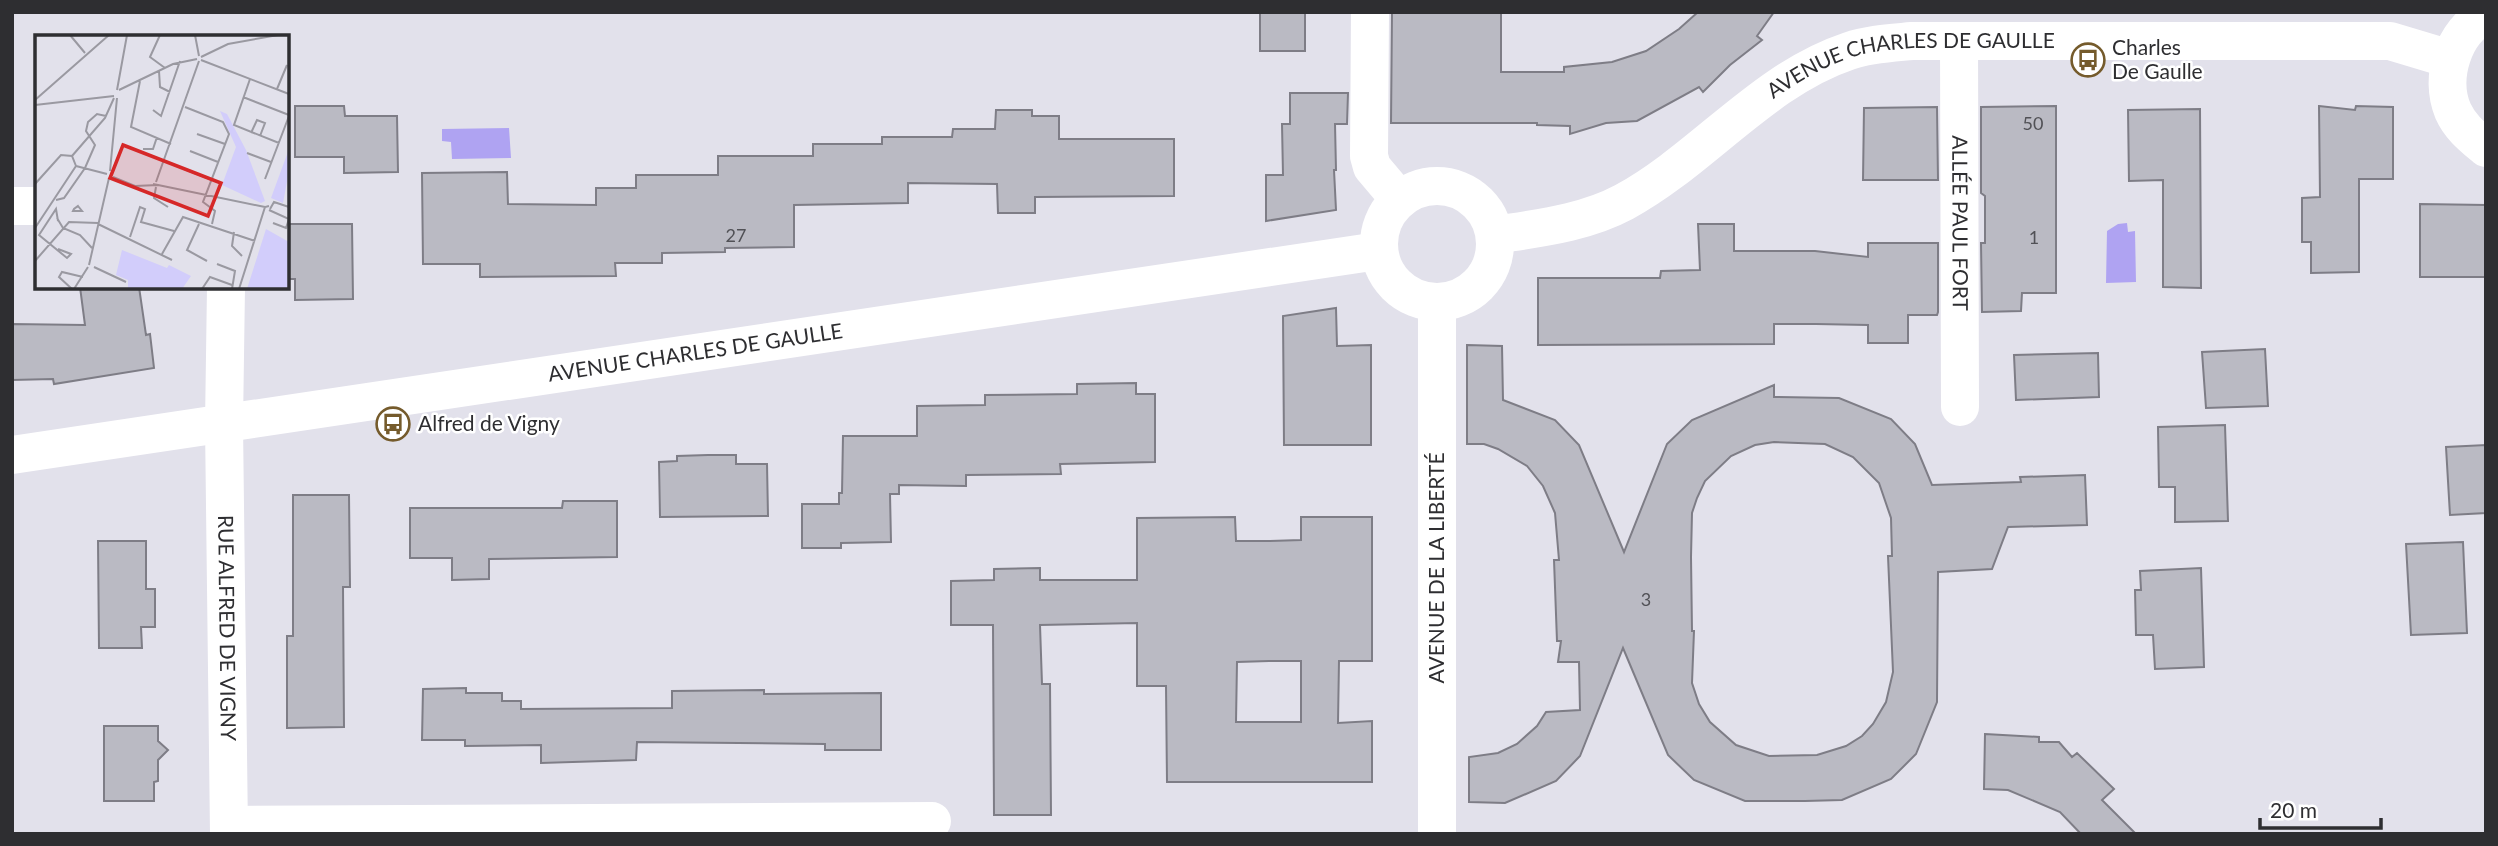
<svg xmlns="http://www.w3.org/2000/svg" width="2498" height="846" font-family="Lato,sans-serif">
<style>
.water{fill:#afa3f2}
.building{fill:#babac3;stroke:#7e7d86;stroke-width:2;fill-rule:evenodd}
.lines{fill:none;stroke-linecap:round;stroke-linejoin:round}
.street{stroke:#fff;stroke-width:38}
.secondary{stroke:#fff;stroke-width:38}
.labels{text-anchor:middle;stroke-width:5;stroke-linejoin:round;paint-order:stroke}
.number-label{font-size:18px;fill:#515156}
.poi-label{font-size:21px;fill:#2e2e31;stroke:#fff;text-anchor:start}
.street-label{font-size:21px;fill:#2e2e31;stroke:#fff}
.inset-road{fill:none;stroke:#9a99a1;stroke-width:2}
.view{fill:#d62828;fill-opacity:0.15;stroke:#d62828;stroke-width:3.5}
.inset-edge{fill:none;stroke:#2e2e31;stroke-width:3.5}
</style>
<rect width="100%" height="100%" fill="#e2e1eb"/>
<path class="water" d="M 509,128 L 511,158 L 452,159 L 451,142 L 442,141 L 442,129 Z
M 2127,223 L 2128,232 L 2135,231 L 2136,282 L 2106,283 L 2107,231 L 2118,224 Z"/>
<path class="building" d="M 1260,12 L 1305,12 L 1305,51 L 1260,51 Z
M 1392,12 L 1501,12 L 1501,72 L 1564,72 L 1564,67 L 1612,62 L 1646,51 L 1679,29 L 1698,12 L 1774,12 L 1757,36 L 1762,40 L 1730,65 L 1703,92 L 1699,87 L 1637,121 L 1606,123 L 1570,134 L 1570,126 L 1537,125 L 1537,123 L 1391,123 Z
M 1290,93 L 1348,93 L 1347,124 L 1335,124 L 1336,170 L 1334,170 L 1336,210 L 1266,221 L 1266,175 L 1283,175 L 1282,124 L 1290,124 Z
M 295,106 L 344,106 L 345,116 L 397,116 L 398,172 L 344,173 L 344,157 L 295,157 Z
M 2056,106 L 2056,293 L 2022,293 L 2021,311 L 1982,312 L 1981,243 L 1985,243 L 1985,196 L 1981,193 L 1981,107 Z
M 2319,106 L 2355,110 L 2356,106 L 2393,107 L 2393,179 L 2359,179 L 2359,272 L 2311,273 L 2311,242 L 2302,242 L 2302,198 L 2320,197 Z
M 1937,107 L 1938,180 L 1863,180 L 1864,108 Z
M 2200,109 L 2201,288 L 2163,287 L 2163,180 L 2129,181 L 2128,110 Z
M 996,110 L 1032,110 L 1032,116 L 1059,116 L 1059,139 L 1174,139 L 1174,196 L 1035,197 L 1035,213 L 998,213 L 997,184 L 908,183 L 908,203 L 794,205 L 794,247 L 725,248 L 725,252 L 662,253 L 662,263 L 615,263 L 616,276 L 480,277 L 480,264 L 423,264 L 422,173 L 507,172 L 508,204 L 596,205 L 596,188 L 636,188 L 636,175 L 718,175 L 718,156 L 813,156 L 813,144 L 882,144 L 882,137 L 952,137 L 953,129 L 995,129 Z
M 2420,204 L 2486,205 L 2486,277 L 2420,277 Z
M 289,224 L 352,224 L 353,299 L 295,300 L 295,279 L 289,279 Z
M 1698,224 L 1734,224 L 1734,251 L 1815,251 L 1868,257 L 1868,243 L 1938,243 L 1938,312 L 1937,315 L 1908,315 L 1908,343 L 1868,343 L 1868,325 L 1816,324 L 1774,324 L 1774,344 L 1538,345 L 1538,278 L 1660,278 L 1661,271 L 1700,270 Z
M 80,287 L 139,287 L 146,335 L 150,334 L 154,368 L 54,384 L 53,379 L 12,380 L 12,324 L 85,325 Z
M 1336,308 L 1337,346 L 1371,345 L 1371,445 L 1284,445 L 1283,316 Z
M 1467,345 L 1502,346 L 1503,400 L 1555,420 L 1579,445 L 1624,552 L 1667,444 L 1692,420 L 1774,385 L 1774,397 L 1839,398 L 1891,419 L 1915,444 L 1932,485 L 2021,482 L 2020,477 L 2085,475 L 2087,525 L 2008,527 L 1992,569 L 1938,572 L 1937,702 L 1916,754 L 1891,779 L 1842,800 L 1805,801 L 1745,801 L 1694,780 L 1668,755 L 1623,648 L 1580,756 L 1556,781 L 1505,803 L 1469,802 L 1469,757 L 1498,753 L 1517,744 L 1537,726 L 1546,712 L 1580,710 L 1579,662 L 1558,662 L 1561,641 L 1557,641 L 1554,560 L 1559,560 L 1555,513 L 1543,486 L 1527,466 L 1498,449 L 1484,444 L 1467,444 ZM 1774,442 L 1825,444 L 1853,457 L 1879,483 L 1891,518 L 1892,556 L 1888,556 L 1893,672 L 1886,702 L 1873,724 L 1862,736 L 1846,746 L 1817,755 L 1769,756 L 1736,745 L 1710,722 L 1699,704 L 1692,683 L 1694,631 L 1692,631 L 1691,557 L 1692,513 L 1697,498 L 1705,481 L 1731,456 L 1755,445 Z
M 2265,349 L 2268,406 L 2206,408 L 2202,352 Z
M 2098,353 L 2099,397 L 2016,400 L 2014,355 Z
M 1136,383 L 1136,394 L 1155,394 L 1155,462 L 1060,464 L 1061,474 L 966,475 L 966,486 L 899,485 L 899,494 L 890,494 L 891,542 L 841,543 L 841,548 L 802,548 L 802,504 L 839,504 L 839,493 L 842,493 L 843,436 L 917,436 L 917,406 L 985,405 L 985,395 L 1077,394 L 1077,384 Z
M 2225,425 L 2228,521 L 2175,522 L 2175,487 L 2159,487 L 2158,427 Z
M 2486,445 L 2486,513 L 2450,515 L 2446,447 Z
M 708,455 L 736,455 L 736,464 L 767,464 L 768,516 L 660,517 L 659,462 L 677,461 L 677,456 Z
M 293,495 L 349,495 L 350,587 L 343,587 L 344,727 L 287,728 L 287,636 L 293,636 Z
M 563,501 L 617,501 L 617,557 L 489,559 L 489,579 L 452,580 L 452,558 L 410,558 L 410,508 L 562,508 Z
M 1235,517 L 1236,541 L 1268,541 L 1301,540 L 1301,517 L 1372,517 L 1372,661 L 1339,661 L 1338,723 L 1372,721 L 1372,782 L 1167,782 L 1166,686 L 1137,686 L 1137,623 L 1040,625 L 1042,684 L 1050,684 L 1051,815 L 994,815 L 993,625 L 951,625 L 951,581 L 994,580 L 994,569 L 1040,568 L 1040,580 L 1137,580 L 1137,518 ZM 1269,661 L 1301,661 L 1301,722 L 1236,722 L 1237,662 Z
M 98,541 L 146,541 L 146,589 L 155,589 L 155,627 L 141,627 L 142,648 L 99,648 Z
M 2463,542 L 2467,633 L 2411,635 L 2406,544 Z
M 2201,568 L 2204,667 L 2155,669 L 2153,635 L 2136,635 L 2135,590 L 2141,590 L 2140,571 Z
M 466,688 L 466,693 L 502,693 L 502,701 L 521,701 L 521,709 L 672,708 L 672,691 L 764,690 L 764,694 L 881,693 L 881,750 L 825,750 L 825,744 L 637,742 L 636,760 L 541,763 L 541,745 L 465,746 L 465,740 L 422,740 L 423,689 Z
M 104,726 L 158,726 L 158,741 L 168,750 L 158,760 L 158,781 L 154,782 L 154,801 L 104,801 Z
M 1985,734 L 2039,737 L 2039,742 L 2059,742 L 2072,757 L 2077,753 L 2114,789 L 2102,800 L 2136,834 L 2081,834 L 2060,812 L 2008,790 L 1984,789 Z"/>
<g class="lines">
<g class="street">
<path d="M 1370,12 L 1369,156 L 1372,167 L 1399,199"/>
<path id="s1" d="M 1959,41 L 1960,407"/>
<circle cx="1437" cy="244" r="58"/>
<path d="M 12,206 L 37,206"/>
<path id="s2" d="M 1495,235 C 1539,228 1585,223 1624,202 C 1703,159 1762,80 1849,51 C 1869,44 1891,43 1912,41 L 2390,41 L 2450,59"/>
<path id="s3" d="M 226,287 L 224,424 L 229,834"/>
<path d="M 1437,303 L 1437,834"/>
<path id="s4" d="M 12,455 L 1378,251"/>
<path d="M 229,825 L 932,821"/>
</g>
<path class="secondary" d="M 2486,15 C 2453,31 2439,78 2453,111 C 2460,127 2473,137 2486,148"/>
</g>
<defs>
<symbol id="bus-ring" viewBox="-11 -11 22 22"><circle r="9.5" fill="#fff" stroke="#755b2c" stroke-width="1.5"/><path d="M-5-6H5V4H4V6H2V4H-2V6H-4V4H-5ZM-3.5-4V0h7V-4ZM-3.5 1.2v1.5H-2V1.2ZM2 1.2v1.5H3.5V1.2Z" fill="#755b2c"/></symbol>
</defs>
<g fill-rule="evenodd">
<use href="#bus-ring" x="2069" y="41" width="38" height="38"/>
<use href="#bus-ring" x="374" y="405" width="38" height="38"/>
</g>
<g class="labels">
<g class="number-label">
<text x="2033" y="130">50</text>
<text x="736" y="242">27</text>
<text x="2034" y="244">1</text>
<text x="1646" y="606">3</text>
</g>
<g class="poi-label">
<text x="2112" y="55">Charles<tspan x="2112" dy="24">De Gaulle</tspan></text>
<text x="418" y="431">Alfred de Vigny</text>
</g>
<g class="street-label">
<text dy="7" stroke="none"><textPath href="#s2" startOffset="464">AVENUE CHARLES DE GAULLE</textPath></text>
<text dy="7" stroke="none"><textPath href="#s1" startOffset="182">ALLÉE PAUL FORT</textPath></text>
<text dy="7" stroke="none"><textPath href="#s4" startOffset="691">AVENUE CHARLES DE GAULLE</textPath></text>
<text transform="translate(1437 568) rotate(-90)" y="7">AVENUE DE LA LIBERTÉ</text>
<text dy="7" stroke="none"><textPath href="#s3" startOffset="341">RUE ALFRED DE VIGNY</textPath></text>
</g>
</g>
<g transform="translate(35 35)">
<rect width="254" height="254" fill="#e2e1eb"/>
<path d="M 185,76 L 192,79 L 211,115 L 230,166 L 226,168 L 187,150 L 201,112 ZM 254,114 L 254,136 L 248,168 L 236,163 ZM 231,194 L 254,207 L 254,254 L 212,254 ZM 87,215 L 132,233 L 134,230 L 156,241 L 147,254 L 93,254 L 93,245 L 81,240 Z" fill="#d2cdfb"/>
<path class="inset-road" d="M 35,0 L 50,18M 125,0 L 115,22 L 130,33M 160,0 L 164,21M 166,22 L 193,9 L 243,0M 166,25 L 254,59M 124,36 L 125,52 L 135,57M 215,44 L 199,90 L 244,108M 105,46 L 96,92 L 136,109M 242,54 L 252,30M 82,55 L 92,0M 84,55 L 138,29 L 162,24M 208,62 L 254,80M 0,65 L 74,0M 0,70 L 79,61M 150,72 L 188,87 L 194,99 L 168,167 L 180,176 L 177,189M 118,75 L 126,81 L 145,26M 216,98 L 222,85 L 230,88 L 225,101M 162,99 L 190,109M 108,114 L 118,114 L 122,102M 155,116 L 183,127M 212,118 L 236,127M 37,121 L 70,83 L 79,63M 41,131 L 72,139M 149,134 L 177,145M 75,136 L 82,63M 78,142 L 100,151 L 123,150 L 118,149M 230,144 L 254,81M 121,147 L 164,26M 0,149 L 26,120 L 37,121 L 41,131M 123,150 L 230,172M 121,152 L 119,163 L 133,172M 21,165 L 29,163 L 50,133 L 60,110 L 51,96 L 53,87 L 62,79 L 71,81M 43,171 L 47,176 L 38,176 L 39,174 ZM 235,174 L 239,167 L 254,172M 234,175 L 254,184 L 251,193 L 238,188M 22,183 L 28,193 L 45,200 L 57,213M 63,189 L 137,225M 164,189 L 152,215 L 172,226M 0,193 L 41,131M 199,197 L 197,211 L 207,221M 95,202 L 105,172 L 110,174 L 106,187 L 139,196M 23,214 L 36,219 L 32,223 L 4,200 L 21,174 L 23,186M 127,219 L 148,182 L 220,206M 0,226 L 34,187 L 63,188M 182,229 L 200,236 L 197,254M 54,230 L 74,143M 59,232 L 91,247M 37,254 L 24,242 L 27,237 L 48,242M 39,254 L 53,232M 167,254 L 175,242 L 197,250M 204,254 L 230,172 L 234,171"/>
<path class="view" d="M 88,110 L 186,148 L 173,181 L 75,143 Z"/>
<rect width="254" height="254" class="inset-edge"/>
</g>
<rect width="2498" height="846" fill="none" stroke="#2e2e31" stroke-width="28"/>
<path d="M2260 818v10h121v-10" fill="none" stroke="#2e2e31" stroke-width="3.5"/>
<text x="2270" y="818" font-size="21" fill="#2e2e31" stroke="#ffffff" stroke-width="5" paint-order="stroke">20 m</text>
</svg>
